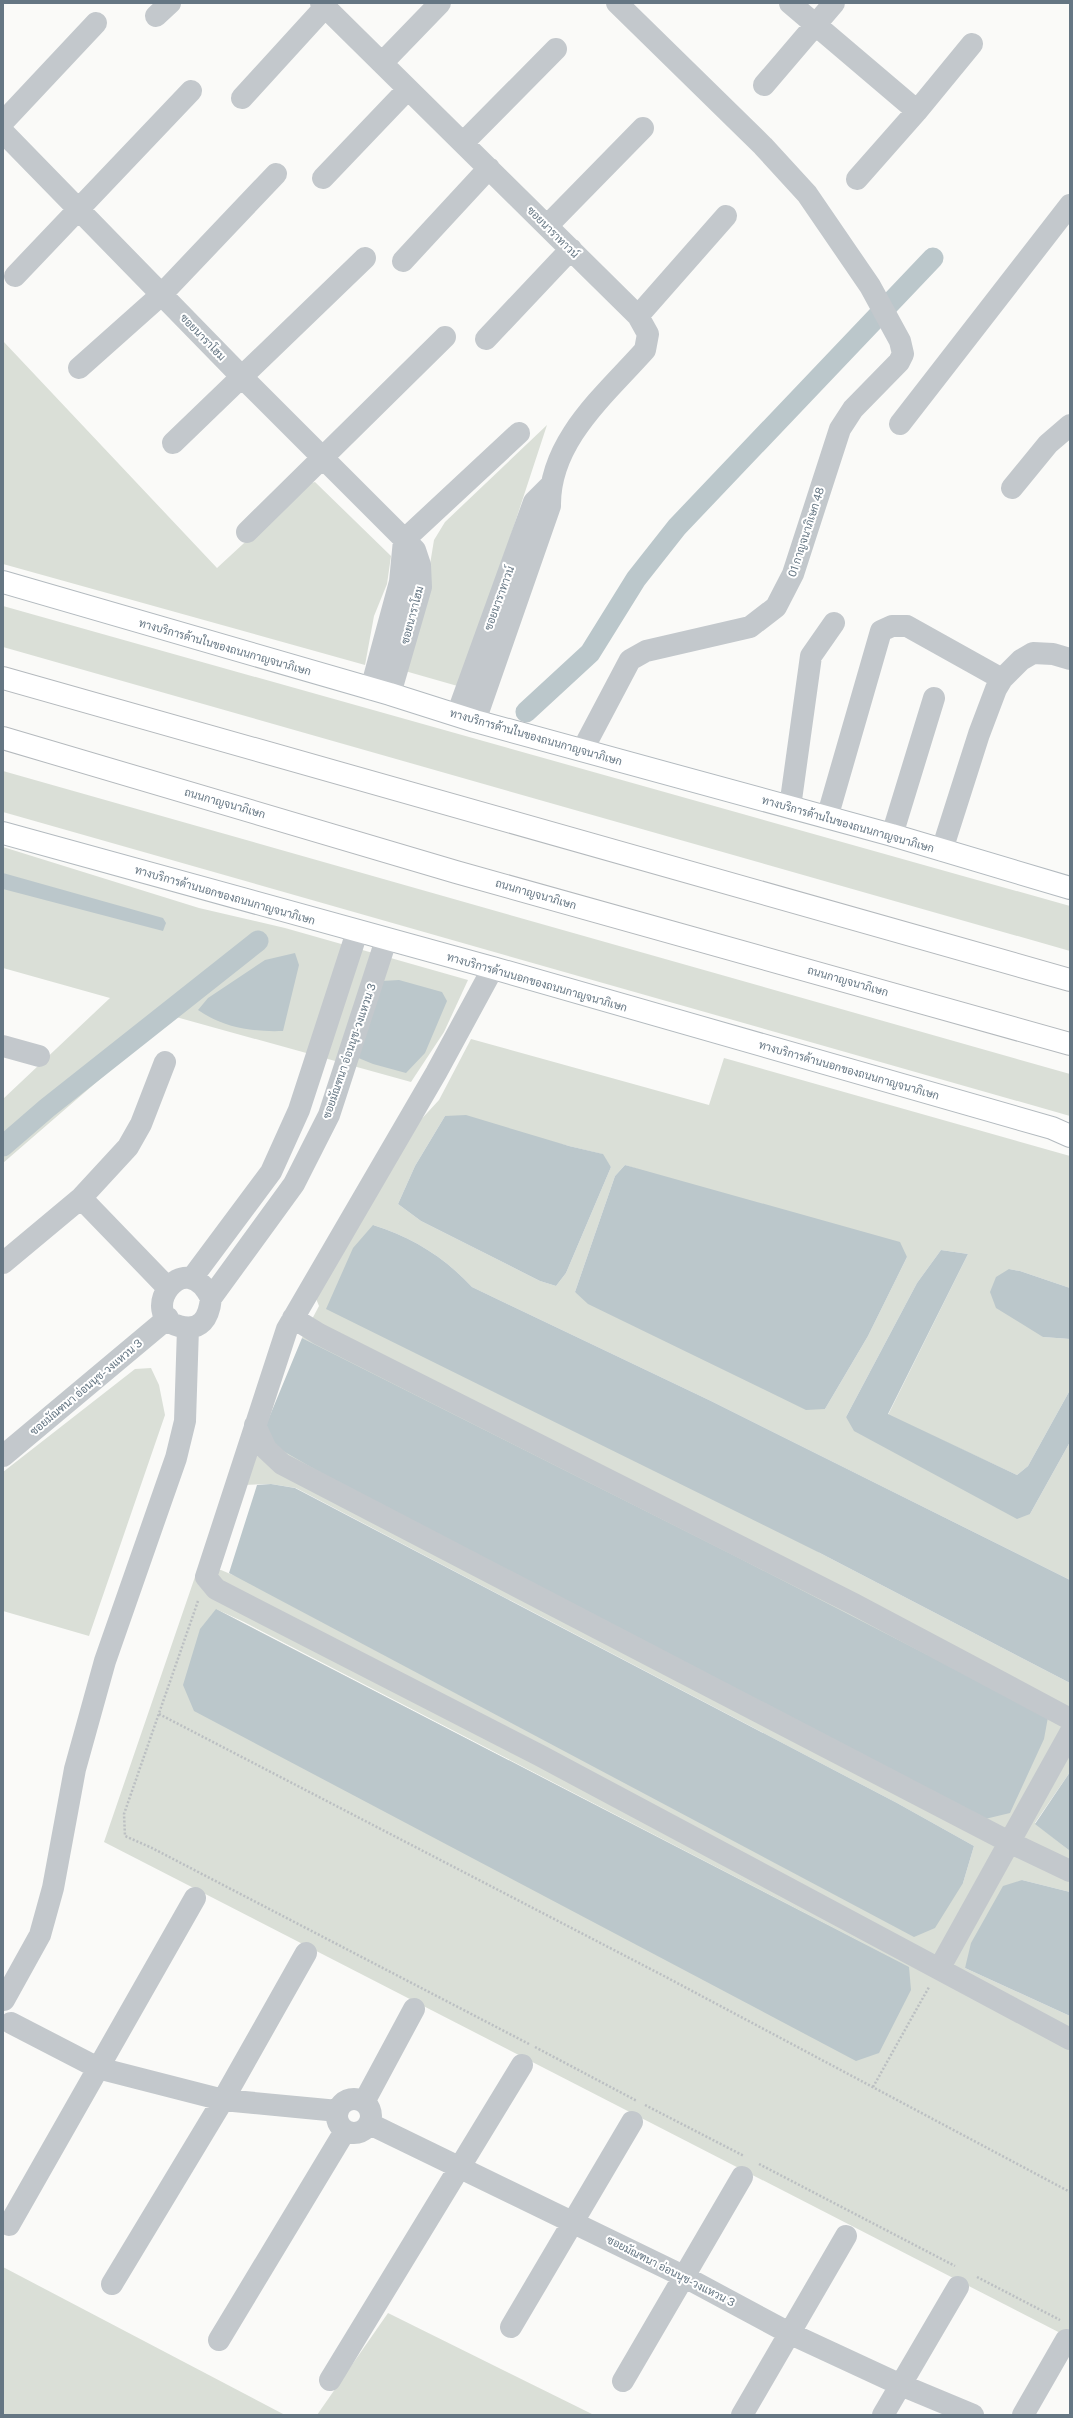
<svg xmlns="http://www.w3.org/2000/svg" width="1073" height="2418" font-family="'Public Sans',Sarabun,sans-serif">
<style>
.green{fill:#dadfd7;fill-rule:evenodd}
.water{fill:#bbc7cb}
.lines{fill:none;stroke-linecap:round;stroke-linejoin:round}
.canal{stroke:#bbc7cb;stroke-width:21}
.secondary-casing{stroke:#b3babf;stroke-width:24}
.highway-casing{stroke:#b4b9bd;stroke-width:24}
.path{stroke:#bbbfc2;stroke-width:2.5;stroke-dasharray:2 2;stroke-linecap:butt}
.street{stroke:#c3c8cc;stroke-width:22}
.secondary{stroke:#fff;stroke-width:22}
.highway{stroke:#fff;stroke-width:22}
.labels{text-anchor:middle;stroke-width:4;stroke-linejoin:round;paint-order:stroke}
.street-label{font-size:11px;fill:#657683;stroke:#fff}
</style>
<rect width="100%" height="100%" fill="#fafaf8"/>
<path class="green" d="M 3,341 L 217,568 L 308,484 L 315,482 L 391,556 L 387,584 L 374,616 L 365,665 L 3,564 Z
M 547,425 L 461,687 L 405,671 L 423,607 L 434,540 L 445,522 Z
M 3,606 L 1070,906 L 1070,951 L 3,647 Z
M 3,771 L 1070,1074 L 1070,1116 L 3,812 Z
M 3,847 L 199,908 L 285,928 L 468,980 L 444,1032 L 411,1082 L 176,1017 L 136,1048 L 3,1163 L 3,1099 L 110,998 L 3,968 Z
M 471,1039 L 709,1105 L 724,1058 L 1070,1156 L 1070,1288 L 1020,1271 L 1009,1269 L 1043,1337 L 1070,1339 L 1070,1390 L 1028,1466 L 1017,1475 L 888,1415 L 968,1254 L 941,1250 L 917,1283 L 846,1417 L 1030,1514 L 1070,1442 L 1070,1580 L 711,1401 L 472,1287 C 444,1257 412,1237 373,1225 L 820,1553 L 1070,1683 L 1070,1772 L 1035,1823 L 1070,1851 L 1070,1892 L 1022,1880 L 965,1968 L 1070,2016 L 1070,2338 L 104,1842 L 197,1571 L 221,1570 L 963,1883 L 974,1846 L 897,1803 L 296,1488 L 271,1484 L 243,1485 L 266,1425 L 382,1380 L 302,1338 L 319,1306 L 315,1296 L 416,1125 L 439,1100 ZM 445,1116 L 602,1154 L 611,1167 L 566,1273 L 556,1286 L 540,1281 L 421,1221 L 398,1204 L 415,1166 ZM 625,1165 L 907,1257 L 868,1336 L 825,1409 L 575,1292 L 615,1176 ZM 216,1609 L 244,1622 L 909,1967 Z
M 151,1368 L 159,1385 L 165,1415 L 89,1636 L 3,1611 L 3,1472 L 135,1369 Z
M 3,2267 L 285,2415 L 3,2415 Z
M 388,2313 L 594,2415 L 317,2415 Z"/>
<path class="water" d="M 3,873 L 163,918 L 166,923 L 163,931 L 3,889 Z
M 295,953 L 299,965 L 283,1031 C 252,1032 224,1028 198,1010 L 208,998 L 265,960 Z
M 399,980 L 442,992 L 447,1001 L 425,1053 L 406,1073 L 373,1064 L 356,1057 L 382,981 Z
M 466,1115 L 569,1146 L 603,1154 L 611,1167 L 566,1273 L 556,1286 L 540,1281 L 421,1221 L 398,1204 L 415,1166 L 445,1116 Z
M 625,1165 L 900,1242 L 907,1257 L 868,1336 L 825,1409 L 806,1410 L 588,1304 L 575,1292 L 615,1176 Z
M 373,1225 C 412,1237 444,1257 472,1287 L 711,1401 L 1070,1580 L 1070,1683 L 820,1553 L 326,1309 L 353,1248 Z
M 941,1250 L 968,1254 L 888,1414 L 1017,1475 L 1028,1466 L 1070,1390 L 1070,1442 L 1030,1514 L 1017,1519 L 854,1431 L 846,1417 L 917,1283 Z
M 1009,1269 L 1020,1271 L 1070,1288 L 1070,1339 L 1043,1337 L 996,1308 L 990,1292 L 996,1277 Z
M 302,1338 L 737,1557 L 1048,1717 L 1044,1739 L 1010,1813 L 985,1819 L 335,1481 L 271,1444 L 266,1425 Z
M 271,1484 L 295,1488 L 897,1803 L 974,1846 L 963,1883 L 935,1928 L 914,1937 L 229,1573 L 257,1485 Z
M 216,1609 L 909,1967 L 911,1990 L 879,2053 L 856,2061 L 194,1711 L 183,1685 L 200,1629 Z
M 1070,1772 L 1070,1851 L 1035,1824 Z
M 1022,1880 L 1070,1892 L 1070,2016 L 965,1968 L 971,1943 L 1003,1886 Z"/>
<g class="lines">
<path class="canal" d="M 526,712 L 590,653 L 636,579 L 677,527 L 933,258
M 3,1146 L 47,1108 L 258,941"/>
<defs>
<path id="secondary" d="M 3,582 L 390,694 L 475,721 L 892,835 L 1070,888
M 3,833 L 493,968 L 1052,1128 L 1070,1136"/>
<path id="highway" d="M 3,678 L 1070,980
M 3,738 L 456,872 L 1070,1044"/>
</defs>
<use href="#secondary" class="secondary-casing"/>
<use href="#highway" class="highway-casing"/>
<path class="path" d="M 198,1601 L 124,1814 L 125,1836 L 152,1848 L 529,2044
M 159,1714 L 664,1976 L 1070,2192
M 535,2047 L 637,2101
M 873,2087 L 929,1987
M 645,2105 L 744,2156
M 759,2164 L 955,2266
M 977,2277 L 1060,2320"/>
<path class="street" d="M 321,3 L 638,316 L 648,334 L 645,350 C 605,395 549,441 550,506 L 475,721
M 790,3 L 917,111 L 972,44
M 156,16 L 170,3
M 382,63 L 440,3
M 764,85 L 834,3
M 242,98 L 325,7
M 3,122 L 96,23
M 3,132 L 242,377 L 415,550 L 420,565 L 421,587 L 390,694
M 463,143 L 556,49
M 323,178 L 408,89
M 857,179 L 917,111
M 547,226 L 643,128
M 403,261 L 489,168
M 15,276 L 191,91
M 638,316 L 726,216
M 486,339 L 571,249
M 79,368 L 161,295 L 276,174
M 900,424 L 1070,205
M 173,443 L 365,258
M 1012,488 L 1048,444 L 1070,425
M 247,532 L 445,337
M 404,540 L 519,433
M 371,689 L 400,582 L 404,540
M 457,715 L 534,502 L 550,486
M 583,749 L 630,660 L 646,651 L 750,627 L 776,607 L 793,574 L 840,429 L 853,409 L 899,362 L 903,354 L 900,341 L 870,286 L 807,194 L 763,146 L 617,3
M 790,807 L 811,656 L 834,623
M 827,818 L 881,631 L 892,626 L 907,626 L 1002,679
M 892,835 L 934,698
M 942,850 L 979,734 L 996,689 L 1002,679 L 1021,660 L 1033,653 L 1053,654 L 1070,659
M 493,968 L 436,1073 L 287,1329 L 206,1577 L 216,1589 L 539,1755 L 1070,2039
M 3,1046 L 39,1056
M 81,1198 L 167,1287
M 3,1263 L 81,1198 L 128,1147 L 141,1124 L 165,1062
M 192,1278 L 271,1172 L 299,1110 L 357,932
M 211,1298 C 183,1243 137,1316 179,1326 C 201,1332 209,1318 211,1298 L 294,1184 L 329,1115 L 386,940
M 293,1318 L 319,1334 L 854,1604 L 1070,1719
M 255,1425 L 266,1449 L 282,1464 L 1013,1844 L 1070,1871
M 3,1456 L 168,1318
M 939,1969 L 1070,1733
M 4,2000 L 40,1935 L 53,1888 L 75,1769 L 105,1661 L 176,1458 L 185,1421 L 188,1328
M 11,2023 L 98,2068 L 223,2100 L 338,2111
M337 2116a17 17 0 1 1 34 0a17 17 0 1 1-34 0Z
M 364,2102 L 414,2009
M 370,2124 L 683,2276 L 791,2334 L 901,2385 L 973,2415
M 9,2225 L 195,1898
M 112,2284 L 223,2100 L 306,1953
M 511,2327 L 632,2122
M 219,2340 L 345,2131
M 330,2380 L 522,2065
M 623,2381 L 742,2177
M 742,2415 L 846,2236
M 883,2415 L 958,2287
M 1023,2415 L 1066,2340"/>
<use href="#secondary" class="secondary"/>
<use href="#highway" class="highway"/>
</g>
<g class="labels">
<g class="street-label">
<text transform="translate(553 232) rotate(45)" y="4">ซอยนาราทาวน์</text>
<text transform="translate(203 337) rotate(46)" y="4">ซอยนาราโฮม</text>
<text transform="translate(806 532) rotate(-72)" y="4">01 กาญจนาภิเษก 48</text>
<text transform="translate(499 598) rotate(-70)" y="4">ซอยนาราทาวน์</text>
<text transform="translate(412 615) rotate(-75)" y="4">ซอยนาราโฮม</text>
<text transform="translate(225 647) rotate(16)" y="4">ทางบริการด้านในของถนนกาญจนาภิเษก</text>
<text transform="translate(536 737) rotate(16)" y="4">ทางบริการด้านในของถนนกาญจนาภิเษก</text>
<text transform="translate(225 803) rotate(16)" y="4">ถนนกาญจนาภิเษก</text>
<text transform="translate(848 824) rotate(16)" y="4">ทางบริการด้านในของถนนกาญจนาภิเษก</text>
<text transform="translate(536 894) rotate(16)" y="4">ถนนกาญจนาภิเษก</text>
<text transform="translate(225 895) rotate(16)" y="4">ทางบริการด้านนอกของถนนกาญจนาภิเษก</text>
<text transform="translate(848 981) rotate(16)" y="4">ถนนกาญจนาภิเษก</text>
<text transform="translate(537 982) rotate(16)" y="4">ทางบริการด้านนอกของถนนกาญจนาภิเษก</text>
<text transform="translate(349 1051) rotate(-71)" y="4">ซอยมัณฑนา อ่อนนุช-วงแหวน 3</text>
<text transform="translate(849 1070) rotate(16)" y="4">ทางบริการด้านนอกของถนนกาญจนาภิเษก</text>
<text transform="translate(86 1387) rotate(-40)" y="4">ซอยมัณฑนา อ่อนนุช-วงแหวน 3</text>
<text transform="translate(671 2271) rotate(27)" y="4">ซอยมัณฑนา อ่อนนุช-วงแหวน 3</text>
</g>
</g>
<rect width="1073" height="2418" fill="none" stroke="#657683" stroke-width="8"/>
</svg>
